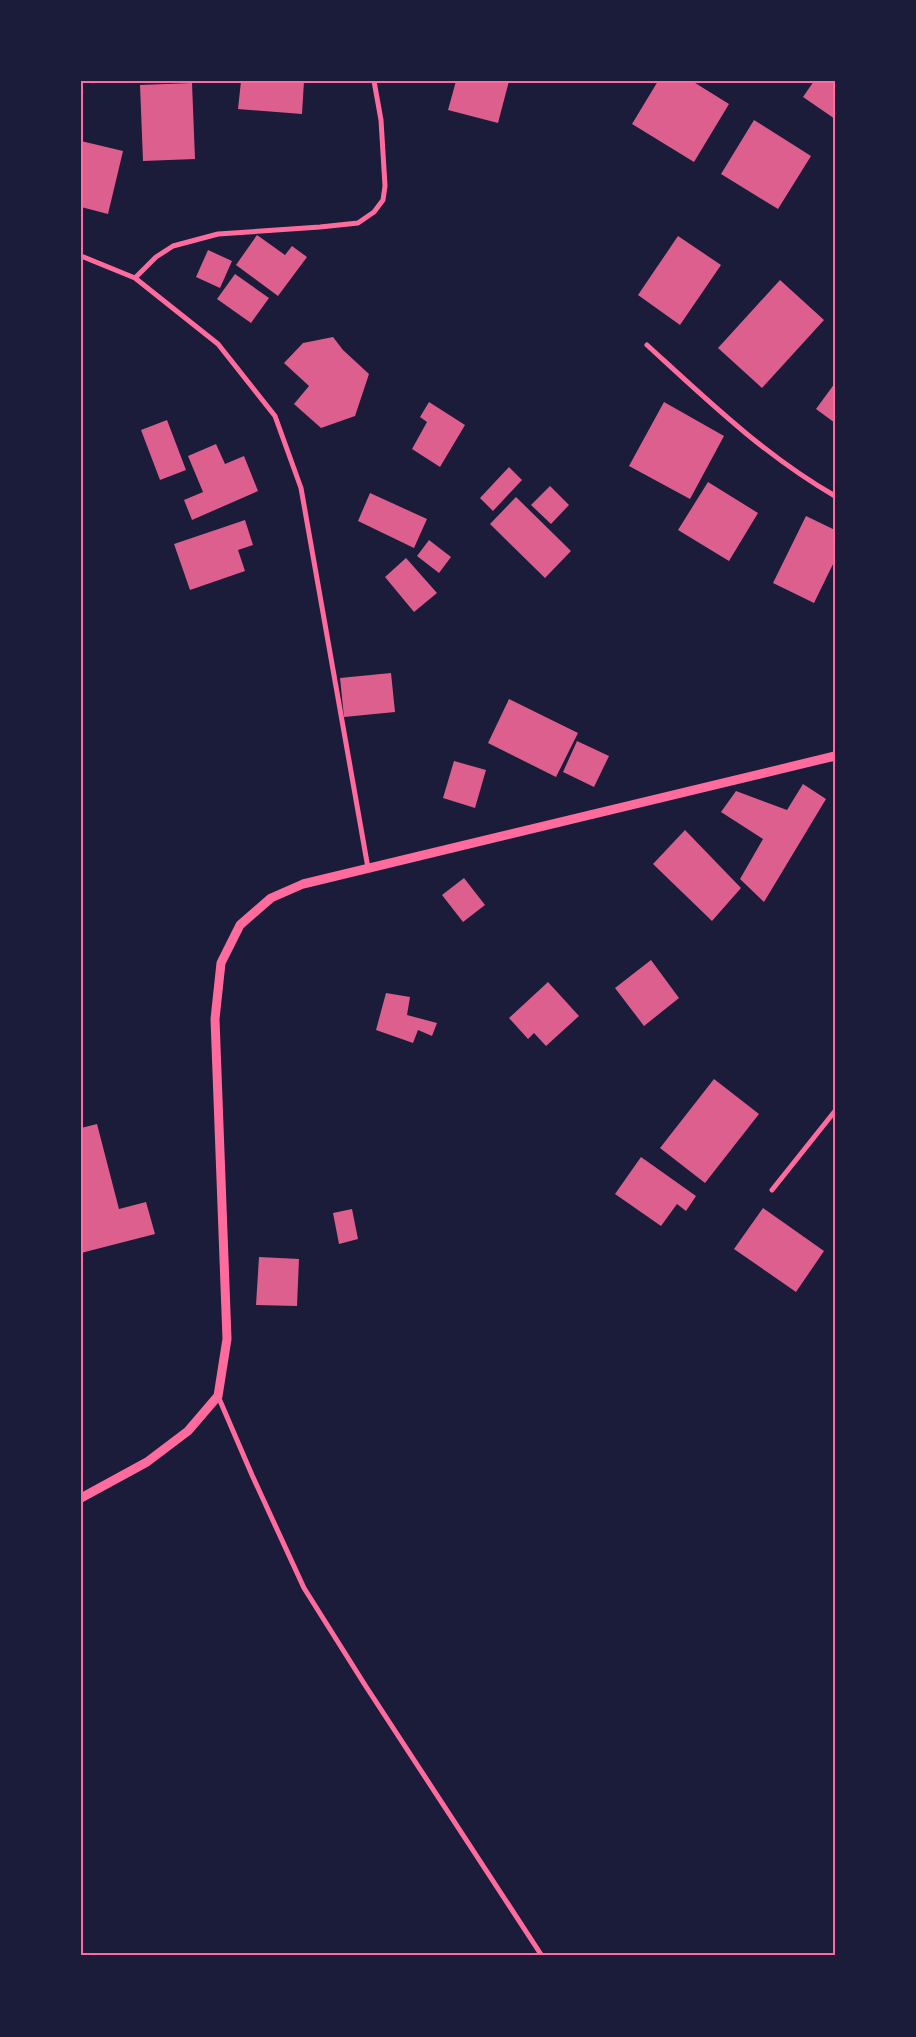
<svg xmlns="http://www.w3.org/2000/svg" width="916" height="2037" font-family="'Times New Roman',serif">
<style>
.building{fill:#dd5f8e}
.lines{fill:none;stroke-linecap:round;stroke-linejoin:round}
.minor{stroke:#ff6b9d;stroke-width:5}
.tertiary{stroke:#ff6b9d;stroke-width:9}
.neatline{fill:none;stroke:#ff6b9d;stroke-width:2}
</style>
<rect width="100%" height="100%" fill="#1b1b3a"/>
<path class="building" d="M 241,81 L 304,81 L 302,114 L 238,109 Z
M 456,81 L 509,81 L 498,123 L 448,110 Z
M 658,81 L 692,81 L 729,104 L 694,162 L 632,124 Z
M 814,81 L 835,81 L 835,119 L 803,97 Z
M 192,83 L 195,159 L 143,161 L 140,85 Z
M 754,120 L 811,156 L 778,209 L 721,174 Z
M 81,141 L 123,151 L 108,214 L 81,207 Z
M 257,235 L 285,255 L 292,246 L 307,257 L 278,296 L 236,265 Z
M 678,236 L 721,265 L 680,325 L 638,295 Z
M 208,250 L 232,261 L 220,288 L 196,277 Z
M 235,274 L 269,298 L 251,323 L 217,299 Z
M 780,280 L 824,320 L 762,388 L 718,348 Z
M 333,337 L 343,350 L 369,374 L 355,416 L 321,428 L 294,404 L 309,386 L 284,363 L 303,343 Z
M 835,383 L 835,423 L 816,409 Z
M 429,402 L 465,425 L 440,467 L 412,449 L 427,422 L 420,417 Z
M 664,402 L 724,436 L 690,499 L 629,466 Z
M 167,420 L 186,470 L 160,480 L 141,430 Z
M 216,444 L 225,464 L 244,456 L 258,491 L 192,520 L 184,500 L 203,492 L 188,456 Z
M 509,467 L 522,480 L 493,511 L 480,498 Z
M 708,482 L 758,513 L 729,561 L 678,530 Z
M 550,486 L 569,505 L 551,524 L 531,505 Z
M 370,493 L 427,519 L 414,548 L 358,521 Z
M 516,497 L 571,551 L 545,578 L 490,524 Z
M 806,516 L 835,530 L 835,560 L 814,603 L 773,583 Z
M 245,520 L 253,545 L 238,550 L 245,571 L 190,590 L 174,544 Z
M 429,540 L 451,557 L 439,573 L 417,556 Z
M 406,558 L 437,593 L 414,612 L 385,577 Z
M 391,673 L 395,712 L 344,717 L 340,678 Z
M 509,699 L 578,733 L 556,777 L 488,743 Z
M 577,741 L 609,756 L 594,787 L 563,772 Z
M 454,761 L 486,770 L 475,808 L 443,798 Z
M 803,784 L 826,799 L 764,902 L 740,879 L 763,839 L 721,812 L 736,791 L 787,810 Z
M 685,830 L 741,888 L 712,921 L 653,864 Z
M 464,878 L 485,905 L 463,922 L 442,895 Z
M 651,960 L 679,998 L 644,1026 L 615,988 Z
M 548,982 L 579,1016 L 546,1046 L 534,1033 L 528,1039 L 509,1018 Z
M 386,993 L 410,997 L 407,1015 L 437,1023 L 432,1036 L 418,1030 L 413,1043 L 376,1030 Z
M 714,1079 L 759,1114 L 705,1183 L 660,1148 Z
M 97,1124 L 119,1209 L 146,1202 L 155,1234 L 81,1253 L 81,1128 Z
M 641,1157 L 696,1196 L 686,1211 L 677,1204 L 661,1226 L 615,1194 Z
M 763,1208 L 824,1251 L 796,1292 L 734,1249 Z
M 352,1209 L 358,1239 L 339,1244 L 333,1213 Z
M 259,1257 L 299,1259 L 297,1306 L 256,1305 Z"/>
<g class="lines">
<path class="minor" d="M 81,256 L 135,278 L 218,344 L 275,416 L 301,488 L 368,868
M 135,278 L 156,257 L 173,246 L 218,234 L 320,227 L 358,223 L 374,212 L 383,200 L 385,186 L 381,120 L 374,81
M 647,345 C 706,399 765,456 835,496
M 772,1190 L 835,1111
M 218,1396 L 252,1475 L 304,1588 L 365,1685 L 542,1956"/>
<path class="tertiary" d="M 81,1498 L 147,1462 L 188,1431 L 218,1396 L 227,1339 L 215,1019 L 221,963 L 240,925 L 271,898 L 303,884 L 835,756"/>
</g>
<rect width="916" height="2037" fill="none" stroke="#1b1b3a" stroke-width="165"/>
<rect x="82" y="82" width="752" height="1872" class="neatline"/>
</svg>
